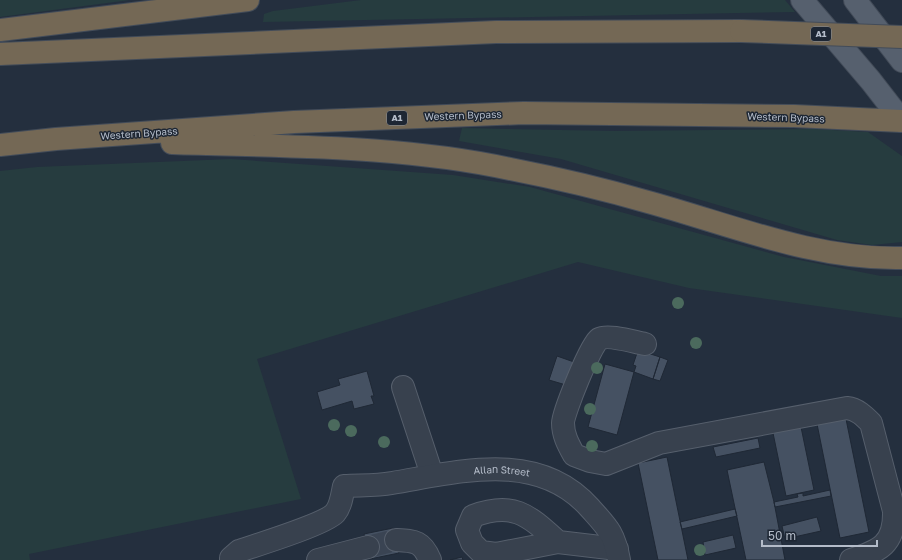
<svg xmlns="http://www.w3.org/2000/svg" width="902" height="560" font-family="'Golos Text',sans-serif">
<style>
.green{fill:#263c3f}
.building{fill:#455162;stroke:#1f2835}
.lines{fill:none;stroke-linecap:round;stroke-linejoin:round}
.minor-tunnel{stroke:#3a4453;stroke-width:22;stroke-dasharray:22 11;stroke-linecap:butt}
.minor-casing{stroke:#565f6c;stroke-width:24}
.major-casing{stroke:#414a57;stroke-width:24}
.highway-casing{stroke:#434c59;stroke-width:24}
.minor{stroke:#38414e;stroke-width:22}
.major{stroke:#56606e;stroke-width:22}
.highway{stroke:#746855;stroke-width:22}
.highway-bridge-casing{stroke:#434c59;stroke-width:24;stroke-linecap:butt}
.highway-bridge{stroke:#746855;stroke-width:22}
.tree{fill:#4b6a5d}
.labels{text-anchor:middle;stroke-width:3;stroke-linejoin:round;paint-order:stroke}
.shield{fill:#1d2633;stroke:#878f9c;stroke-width:1}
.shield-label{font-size:9px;font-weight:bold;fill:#b4bcc9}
.street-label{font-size:10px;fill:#b4bcc9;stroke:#1d2633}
</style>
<rect width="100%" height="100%" fill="#242f3e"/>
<path class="green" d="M 0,0 L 130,0 L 0,17 Z
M 361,0 L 785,0 L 795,12 L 263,22 L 264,14 L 273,11 Z
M 462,128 L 613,131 L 814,129 L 868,132 L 902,156 L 902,242 L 872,245 L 837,240 L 561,159 L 459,141 Z
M 231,159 L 453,175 L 530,187 L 784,257 L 881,276 L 902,276 L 902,318 L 689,288 L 578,262 L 257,359 L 301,499 L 29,554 L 30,560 L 0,560 L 0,171 L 37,167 Z"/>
<path class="building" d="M 638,350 L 660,357 L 653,379 L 634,372 L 636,366 L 633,365 Z
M 557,356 L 574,362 L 566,385 L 549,380 Z
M 660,357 L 668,360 L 660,381 L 653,379 Z
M 605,364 L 634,372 L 617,435 L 588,427 Z
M 367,371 L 374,396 L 371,396 L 374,404 L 354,409 L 352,401 L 322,410 L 317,392 L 340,385 L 338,379 Z
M 846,419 L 869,532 L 840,538 L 817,424 Z
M 801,427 L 814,490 L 786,496 L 773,433 Z
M 758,438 L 760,448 L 716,457 L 713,447 Z
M 667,457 L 688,560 L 658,560 L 638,463 Z
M 764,462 L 774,502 L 785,560 L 746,560 L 727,470 Z
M 830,490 L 831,496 L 775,507 L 774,502 L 798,497 L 797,494 L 803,493 L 803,496 Z
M 735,509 L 737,516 L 682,529 L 680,522 Z
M 817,517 L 821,531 L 785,539 L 782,526 Z
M 393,528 L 399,553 L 370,559 L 364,534 Z
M 733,535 L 736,548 L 705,555 L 703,542 Z
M 462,557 L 463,560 L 450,560 Z"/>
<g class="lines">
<path class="minor-tunnel" d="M 368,547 L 396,540"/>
<defs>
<g id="minor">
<path d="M 645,344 C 634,342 608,334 599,339 C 591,344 563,413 563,423 C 563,435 568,444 574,455 L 590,461 L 606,464 L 659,443 L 847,408 C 857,409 864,416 871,423 L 894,511 C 895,544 880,551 851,560"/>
<path d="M 403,387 L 432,475"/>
<path d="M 396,540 C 415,541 422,541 430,560"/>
<path d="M 558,542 C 528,515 514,501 473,516 L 467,530 L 472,543 L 481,552 L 496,554 L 558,542 L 617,549"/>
<path id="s1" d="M 231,560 L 231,558 L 239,551 C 257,545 325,524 335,513 C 341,506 342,495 344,486 C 360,485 376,486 392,483 C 459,472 538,449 590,508 C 608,528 614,533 619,560"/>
<path d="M 318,560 L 368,547"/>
</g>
<path id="major" d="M 802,0 L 871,81 L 902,121
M 855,0 L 902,61"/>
<path id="highway" d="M 0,30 L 248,0
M 0,54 L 496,32 L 741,31
M 172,143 C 285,147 400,145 510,169 C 556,178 603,189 648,202 C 732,225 814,260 902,258
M 0,145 L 56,139 L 294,122 L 524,113 L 794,116 L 902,121"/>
</defs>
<use href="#minor" class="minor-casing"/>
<use href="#major" class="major-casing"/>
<use href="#highway" class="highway-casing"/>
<use href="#minor" class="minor"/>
<use href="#major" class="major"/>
<use href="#highway" class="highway"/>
<defs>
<path id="highway-bridge" d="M 741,31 L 902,37"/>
</defs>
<use href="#highway-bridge" class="highway-bridge-casing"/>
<use href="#highway-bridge" class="highway-bridge"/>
</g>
<g class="tree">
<circle cx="678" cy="303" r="6"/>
<circle cx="696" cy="343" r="6"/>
<circle cx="597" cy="368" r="6"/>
<circle cx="590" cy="409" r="6"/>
<circle cx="334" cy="425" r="6"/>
<circle cx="351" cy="431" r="6"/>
<circle cx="384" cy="442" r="6"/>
<circle cx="592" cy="446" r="6"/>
<circle cx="700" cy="550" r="6"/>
</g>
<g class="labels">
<g class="shield">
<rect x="811" y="27" width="20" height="14" rx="3"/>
<rect x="387" y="111" width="20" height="14" rx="3"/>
</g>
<g class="shield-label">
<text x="821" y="37">A1</text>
<text x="397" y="121">A1</text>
</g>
<g class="street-label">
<text transform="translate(463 115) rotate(-2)" y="4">Western Bypass</text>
<text transform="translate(786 117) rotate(2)" y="4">Western Bypass</text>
<text transform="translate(139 133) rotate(-4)" y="4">Western Bypass</text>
<text dy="4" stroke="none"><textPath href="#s1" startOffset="304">Allan Street</textPath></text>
</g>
</g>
<path d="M762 540v6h115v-6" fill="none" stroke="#b4bcc9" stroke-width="2"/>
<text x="768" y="540" font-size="12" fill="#b4bcc9" stroke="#1d2633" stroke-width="3" paint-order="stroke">50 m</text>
</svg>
